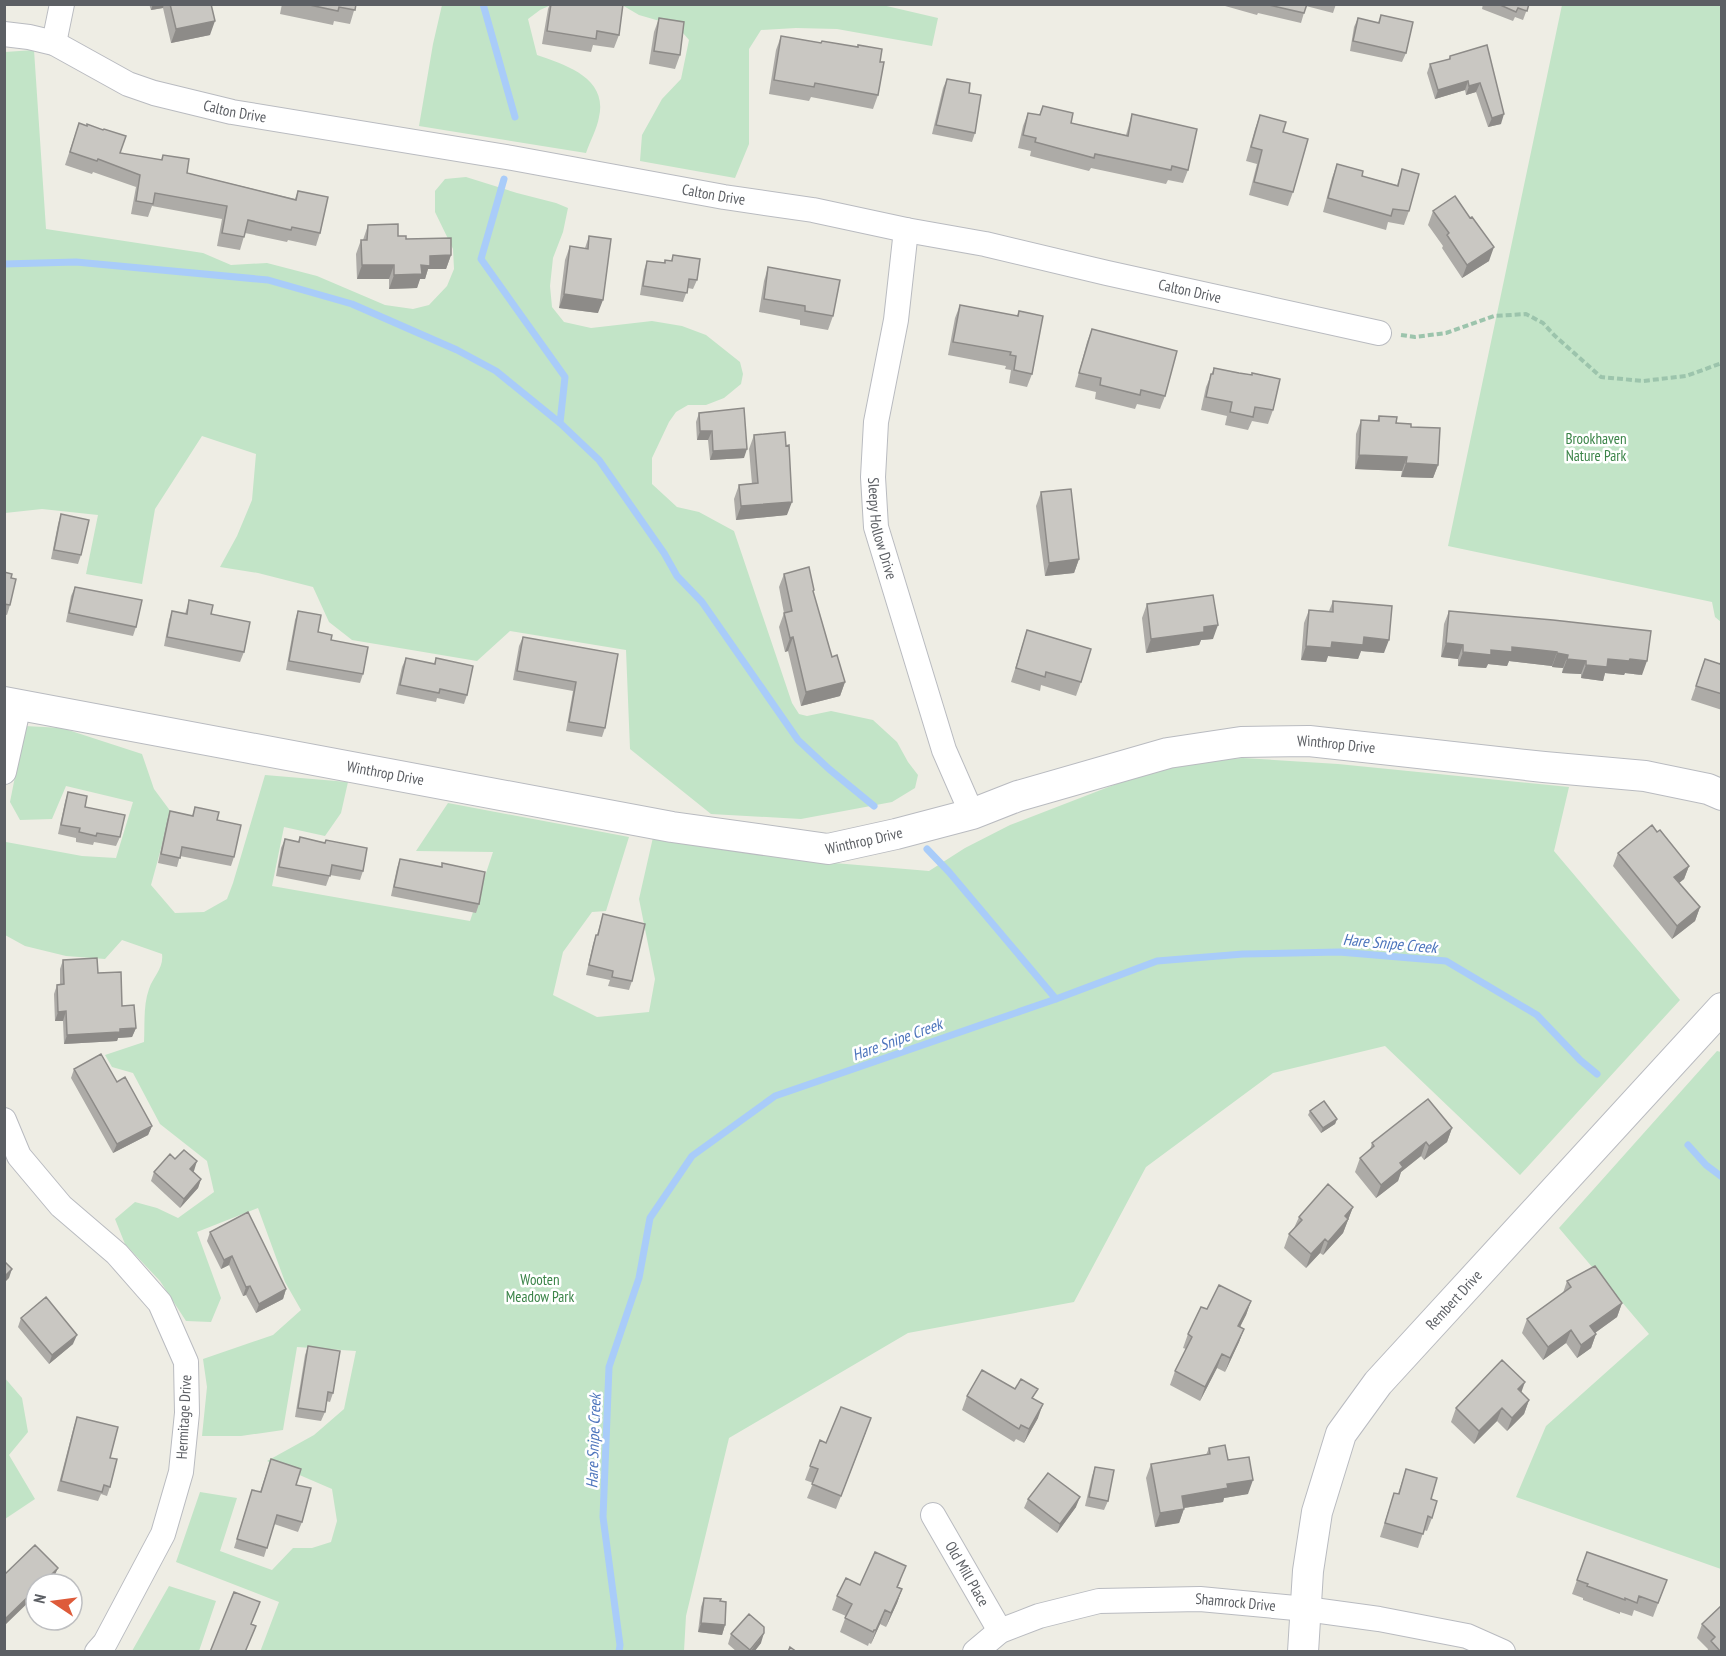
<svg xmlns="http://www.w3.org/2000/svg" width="1726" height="1656" font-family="'PT Sans Narrow',sans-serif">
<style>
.green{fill:#c2e4c7}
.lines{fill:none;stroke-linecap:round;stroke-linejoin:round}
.stream{stroke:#a9ccf9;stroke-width:7}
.minor-casing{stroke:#b9bbc0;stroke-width:26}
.tertiary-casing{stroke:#b9bbc0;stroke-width:32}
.path{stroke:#9cc4ac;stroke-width:4;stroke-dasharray:6 3;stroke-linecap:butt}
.minor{stroke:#fff;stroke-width:24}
.tertiary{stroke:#fff;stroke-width:30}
.wall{fill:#adaba7}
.shaded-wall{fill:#8d8b88}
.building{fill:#c9c7c2;stroke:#8d8b88;stroke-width:1.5}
.labels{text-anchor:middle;stroke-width:5;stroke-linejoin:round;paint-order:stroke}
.street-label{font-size:15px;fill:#5c5f64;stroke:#fff}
.park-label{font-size:15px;fill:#3b8448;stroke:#fff}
.water-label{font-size:16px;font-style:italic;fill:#4d75bc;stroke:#fff}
</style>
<rect width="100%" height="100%" fill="#eeede4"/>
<path class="green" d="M 878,4 L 938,18 L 932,46 L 837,29 L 796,28 L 761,30 L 749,49 L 749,144 L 735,178 L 640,161 L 642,135 L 662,99 L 681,79 L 689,40 L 677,26 L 639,15 L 622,5 Z
M 442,5 L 551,5 L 540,10 L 528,19 L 537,55 C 566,65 608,78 599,117 C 597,129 590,141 586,153 L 419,126 L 433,44 Z
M 1562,5 L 1721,5 L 1721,622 L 1715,617 L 1712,602 L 1448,546 Z
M 34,50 L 46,229 L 203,253 L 231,265 L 267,263 L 317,276 L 385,305 L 413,309 L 429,305 L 447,286 L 454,269 L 453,249 L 435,212 L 435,191 L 445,179 L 466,177 L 517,193 L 556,203 L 568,208 L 563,232 L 553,258 L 550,286 L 552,307 L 564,322 L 591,328 L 652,321 L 682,326 L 706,335 L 740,362 L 743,374 L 741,384 L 724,398 L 706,405 L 688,405 L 676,412 L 669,422 L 652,458 L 652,484 L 677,507 L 699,512 L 734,531 L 792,703 L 799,714 L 807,716 L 831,711 L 873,720 L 897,742 L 908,762 L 918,775 L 915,788 L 892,802 L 801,819 L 711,814 L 630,749 L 626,650 L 510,631 L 477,661 L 352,640 L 329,622 L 313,587 L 258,573 L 220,567 L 237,536 L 252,500 L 256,454 L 202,436 L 155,509 L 142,584 L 86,574 L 98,515 L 42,509 L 5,513 L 5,52 Z
M 25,726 L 62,728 L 142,754 L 154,789 L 171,812 L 151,885 L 175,913 L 204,912 L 227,899 L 233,883 L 265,775 L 348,782 L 341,813 L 325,836 L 284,827 L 272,886 L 470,921 L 493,852 L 416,851 L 448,803 L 629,837 L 606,911 L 592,912 L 563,952 L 553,995 L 597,1017 L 649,1012 L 655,979 L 639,899 L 654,833 L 787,859 L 929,871 L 965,848 L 1010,825 L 1168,764 L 1243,758 L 1338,764 L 1569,787 L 1554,851 L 1680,1000 L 1520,1175 L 1385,1046 L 1273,1073 L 1146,1167 L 1074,1302 L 908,1333 L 729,1438 L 686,1616 L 684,1651 L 260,1652 L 279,1602 L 176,1562 L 200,1492 L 237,1498 L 220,1551 L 272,1570 L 293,1548 L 312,1548 L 331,1542 L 337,1521 L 332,1489 L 267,1461 L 314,1435 L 344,1409 L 356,1351 L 297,1347 L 283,1430 L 241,1436 L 202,1436 L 207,1387 L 203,1359 L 273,1335 L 301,1310 L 285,1282 L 258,1208 L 197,1232 L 221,1298 L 211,1322 L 186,1321 L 160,1281 L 125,1244 L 115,1219 L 135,1202 L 157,1208 L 178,1218 L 214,1192 L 207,1161 L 160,1124 L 133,1073 L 112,1067 L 105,1055 L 144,1042 C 145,1024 143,1006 149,989 C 153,977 164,968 162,954 L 122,940 L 105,959 L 66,956 L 25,946 L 5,935 L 4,848 L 6,842 L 82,856 L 116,858 L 133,802 L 66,786 L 52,819 L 20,820 L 10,802 Z
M 1717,1051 L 1721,1052 L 1721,1569 L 1516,1497 L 1546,1426 L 1649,1334 L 1559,1228 Z
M 4,1377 L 22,1398 L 28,1432 L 9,1455 L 35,1499 L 5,1519 Z
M 169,1586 L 216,1601 L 199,1651 L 132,1651 Z"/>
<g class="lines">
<path class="stream" d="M 483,4 L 515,117
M 504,179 L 481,259 L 565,377 L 560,423
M 4,264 L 76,262 L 268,280 L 352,304 L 457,350 L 496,371 L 560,423 L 599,460 L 664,553 L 677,576 L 702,602 L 798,740 L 829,769 L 874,806
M 927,849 L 949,872 L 1056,999
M 1688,1145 L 1706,1165 L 1722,1177
M 619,1652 L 620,1645 L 603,1517 L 609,1367 L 639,1278 L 650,1218 L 692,1156 L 775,1096 L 1056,999 L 1157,961 L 1243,954 L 1339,952 L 1446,961 L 1537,1015 L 1580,1060 L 1597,1074"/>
<defs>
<g id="minor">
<path id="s1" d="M 4,34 L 29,37 L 54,43 L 128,84 L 154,93 L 232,112 L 512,158 L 724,197 L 813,210 L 906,230 L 985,244 L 1107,273 L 1379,333"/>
<path d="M 54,43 L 62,4"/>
<path id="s2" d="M 906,230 L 896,320 L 876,422 L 873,477 L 876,527 L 944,750 L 972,814"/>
<path d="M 4,772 L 19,705"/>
<path d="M 4,1120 L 19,1156 L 61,1206 L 117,1254 L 160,1303 L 186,1362 L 187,1413 L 181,1472 L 163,1534 L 105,1643 L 97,1652"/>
<path id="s3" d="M 933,1515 L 1000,1631"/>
<path id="s4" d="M 975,1652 L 1000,1631 L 1039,1616 L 1099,1601 L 1200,1599 L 1306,1609 L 1379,1619 L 1467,1636 L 1503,1652"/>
</g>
<g id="tertiary">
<path id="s5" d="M 4,702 L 672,827 L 828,849 L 896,834 L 972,814 L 1018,796 L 1168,753 L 1241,742 L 1309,741 L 1544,767 L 1645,776 L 1708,789 L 1722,795"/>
<path id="s6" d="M 1303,1652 L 1308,1571 L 1317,1512 L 1341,1434 L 1378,1383 L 1722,1008"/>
</g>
</defs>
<use href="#minor" class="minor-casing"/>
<use href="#tertiary" class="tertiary-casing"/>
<path class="path" d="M 1401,335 L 1415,337 L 1446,333 L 1494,316 L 1526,314 L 1543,323 L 1554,335 L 1601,377 L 1643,381 L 1686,376 L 1722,363"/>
<use href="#minor" class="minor"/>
<use href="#tertiary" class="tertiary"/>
</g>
<path class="wall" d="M 149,4 L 211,4 L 210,35 L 171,43 L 163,8 L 151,10 Z
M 282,4 L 356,4 L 350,24 L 334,21 L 333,25 L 280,14 Z
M 550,4 L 623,4 L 619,35 L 614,48 L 593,45 L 591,52 L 542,44 L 548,9 Z
M 1218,4 L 1336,4 L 1333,13 L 1306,6 L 1301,23 L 1258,13 L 1257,15 Z
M 1483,4 L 1529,4 L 1523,20 L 1515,17 L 1513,21 L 1482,9 Z
M 1381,15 L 1406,53 L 1402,62 L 1350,51 L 1354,27 L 1358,18 L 1378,23 Z
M 659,18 L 680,55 L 675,69 L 649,64 L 654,32 Z
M 781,36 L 880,62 L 878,95 L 873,109 L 811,97 L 809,101 L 769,94 L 776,50 Z
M 1487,45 L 1501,124 L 1488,127 L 1476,92 L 1466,95 L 1465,90 L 1435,99 L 1427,73 L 1430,64 L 1449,59 L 1450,56 Z
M 947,79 L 969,93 L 975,133 L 972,142 L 932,134 L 943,88 Z
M 1043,106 L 1071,123 L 1126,135 L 1132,114 L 1188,170 L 1183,183 L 1168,180 L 1166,184 L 1091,168 L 1089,171 L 1030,156 L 1031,151 L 1018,148 L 1023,126 L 1028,113 L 1039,115 Z
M 1260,115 L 1283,132 L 1293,192 L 1288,206 L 1249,195 L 1257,164 L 1246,161 L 1255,129 Z
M 79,123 L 120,153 L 161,160 L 163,155 L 187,173 L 295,199 L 298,191 L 320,233 L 316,246 L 288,240 L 287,242 L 245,233 L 240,250 L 217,246 L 222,219 L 152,206 L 148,217 L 131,214 L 136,187 L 93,172 L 92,174 L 65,165 Z
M 1337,164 L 1362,176 L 1397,185 L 1402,169 L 1409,211 L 1404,225 L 1388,222 L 1386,230 L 1323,212 L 1332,178 Z
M 1433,211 L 1489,261 L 1462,278 L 1442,248 L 1443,246 L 1428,225 Z
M 368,225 L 451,255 L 446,269 L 428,269 L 425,279 L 420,279 L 417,288 L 389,289 L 389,279 L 357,279 L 356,254 L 361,240 L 363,240 Z
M 589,236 L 598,313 L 559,308 L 565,260 L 570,246 L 585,248 Z
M 673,255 L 697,280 L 693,289 L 688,288 L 683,302 L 640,295 L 644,270 L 647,261 L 664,263 L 665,260 L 671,261 Z
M 768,267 L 833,316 L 828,330 L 800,325 L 800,320 L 759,312 L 764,281 Z
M 960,305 L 1017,316 L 1019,311 L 1032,374 L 1027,387 L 1009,383 L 1011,370 L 1005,369 L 1006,366 L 948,355 L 955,318 Z
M 1092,329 L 1165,396 L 1160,409 L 1137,404 L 1135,409 L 1095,399 L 1096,392 L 1075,387 L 1087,342 Z
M 1214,368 L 1273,410 L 1268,424 L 1252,421 L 1248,430 L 1225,425 L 1227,416 L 1201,410 L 1206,387 Z
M 699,413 L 744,458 L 710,460 L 708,440 L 697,440 L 696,422 Z
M 1379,416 L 1411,427 L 1438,465 L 1433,478 L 1401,477 L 1402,471 L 1355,469 L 1356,434 L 1361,420 L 1377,421 Z
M 754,435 L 787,515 L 736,520 L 734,499 L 739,485 L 752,484 L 749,449 Z
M 1041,492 L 1079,559 L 1074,573 L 1045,576 L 1036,506 Z
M 61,514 L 81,555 L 78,564 L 51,559 L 58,524 Z
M 4,572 L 11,578 L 10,605 L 7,615 L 4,614 Z
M 784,574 L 813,592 L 832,657 L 845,682 L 840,696 L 801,706 L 788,651 L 785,652 L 779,627 L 784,613 L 779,587 Z
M 75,587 L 136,627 L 133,636 L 66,622 L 71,596 Z
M 189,600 L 211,614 L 244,652 L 240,662 L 164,646 L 169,620 L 172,611 L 185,614 Z
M 1333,601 L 1384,653 L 1361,651 L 1358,659 L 1328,656 L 1326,662 L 1301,660 L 1304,623 L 1309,610 L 1329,611 Z
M 1147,604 L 1213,639 L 1201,640 L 1199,645 L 1146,653 L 1142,618 Z
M 298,611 L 318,632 L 331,640 L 363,674 L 360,683 L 286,670 L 295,620 Z
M 1449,611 L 1642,675 L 1625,673 L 1624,675 L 1605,673 L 1603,681 L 1581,678 L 1581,674 L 1562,673 L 1563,668 L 1552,667 L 1552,666 L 1509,661 L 1507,666 L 1488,664 L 1486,668 L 1458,666 L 1458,659 L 1441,657 L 1444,624 Z
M 1027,630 L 1081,682 L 1076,696 L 1041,685 L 1040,691 L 1011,682 Z
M 523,637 L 618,654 L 605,728 L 602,737 L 566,731 L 573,691 L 513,680 L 519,646 Z
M 406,658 L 434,664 L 436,658 L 467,695 L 464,704 L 437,698 L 436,702 L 396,694 L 402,667 Z
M 1705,659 L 1720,664 L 1721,660 L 1722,710 L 1691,700 Z
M 68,792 L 120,837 L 116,846 L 94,842 L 93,845 L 76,842 L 76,838 L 58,834 L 65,802 Z
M 195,807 L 217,820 L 234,857 L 231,866 L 180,856 L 177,867 L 158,863 L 167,821 L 170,811 L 192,816 Z
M 300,837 L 363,871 L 360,880 L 330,875 L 326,886 L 276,876 L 281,848 L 285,839 L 298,842 Z
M 1618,853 L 1689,866 L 1684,879 L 1679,883 L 1700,907 L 1695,921 L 1672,939 L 1613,866 Z
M 400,859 L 479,904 L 476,913 L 391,896 L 397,868 Z
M 603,914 L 632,981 L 629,990 L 608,986 L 610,980 L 586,975 L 593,944 L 596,935 L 597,935 Z
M 63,960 L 98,973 L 122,1006 L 136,1028 L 132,1037 L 118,1038 L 117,1041 L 64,1044 L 63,1021 L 55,1021 L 54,994 L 57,985 L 60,985 L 60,969 Z
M 74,1069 L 117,1082 L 152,1126 L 148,1135 L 113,1153 L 71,1078 Z
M 1310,1111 L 1337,1119 L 1335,1124 L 1321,1133 L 1308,1115 Z
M 1452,1128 L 1447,1142 L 1424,1160 L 1421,1156 L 1401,1172 L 1398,1181 L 1376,1198 L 1355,1172 L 1360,1158 L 1370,1150 L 1372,1143 Z
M 175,1159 L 194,1171 L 193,1171 L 201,1179 L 198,1188 L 180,1208 L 151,1181 L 154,1172 Z
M 1353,1207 L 1343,1233 L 1323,1255 L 1320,1253 L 1306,1268 L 1284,1248 L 1289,1234 L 1294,1228 L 1299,1217 Z
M 210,1232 L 286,1289 L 283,1299 L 256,1313 L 246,1295 L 243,1296 L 229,1265 L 221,1269 L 207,1241 Z
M 1567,1281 L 1622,1303 L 1617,1317 L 1595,1333 L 1596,1334 L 1591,1348 L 1577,1358 L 1566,1343 L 1543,1360 L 1522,1333 L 1527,1319 L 1563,1293 Z
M 1251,1301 L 1246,1315 L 1240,1326 L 1244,1329 L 1239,1342 L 1225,1372 L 1217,1368 L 1200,1401 L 1170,1385 L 1175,1371 L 1186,1349 L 1183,1348 L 1188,1334 L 1207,1309 Z
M 21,1318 L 73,1344 L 49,1364 L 18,1327 Z
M 308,1346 L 333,1393 L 330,1402 L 326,1401 L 325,1412 L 321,1421 L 295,1417 L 305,1355 Z
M 1521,1393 L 1529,1400 L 1524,1414 L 1507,1431 L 1497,1421 L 1474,1444 L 1451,1422 L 1456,1408 Z
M 967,1396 L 1034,1399 L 1038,1418 L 1024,1443 L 1016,1439 L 1014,1442 L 962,1410 Z
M 77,1417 L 110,1487 L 107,1496 L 101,1494 L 98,1501 L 57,1491 L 74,1426 Z
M 866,1432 L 836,1509 L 807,1498 L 813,1483 L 805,1480 L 820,1440 L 826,1443 Z
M 1209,1448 L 1228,1460 L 1248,1494 L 1224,1498 L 1223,1502 L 1184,1508 L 1179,1523 L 1155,1527 L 1146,1478 L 1151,1464 L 1206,1455 Z
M 271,1459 L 296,1485 L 302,1522 L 298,1532 L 274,1524 L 264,1557 L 234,1548 L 252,1490 L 260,1492 Z
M 1095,1467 L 1108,1501 L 1104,1510 L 1085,1506 L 1092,1476 Z
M 1406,1469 L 1431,1499 L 1432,1518 L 1427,1531 L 1424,1530 L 1418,1548 L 1380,1537 L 1394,1493 L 1398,1494 Z
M 1028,1499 L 1076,1507 L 1057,1533 L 1024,1508 Z
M 1587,1552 L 1667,1580 L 1653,1617 L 1634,1610 L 1632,1616 L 1620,1612 L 1620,1614 L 1583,1600 L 1583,1598 L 1572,1594 Z
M 901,1580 L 898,1587 L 902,1589 L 897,1603 L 886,1627 L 880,1624 L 871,1644 L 869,1643 L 868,1646 L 840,1632 L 846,1616 L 832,1610 L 837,1596 L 860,1585 Z
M 704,1598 L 725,1625 L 722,1635 L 698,1632 L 701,1607 Z
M 1722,1605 L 1722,1652 L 1707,1652 L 1708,1649 L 1697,1638 L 1702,1624 Z
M 731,1634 L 761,1643 L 754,1652 L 737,1652 L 728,1644 Z"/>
<path class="shaded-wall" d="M 153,4 L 164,4 L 163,8 L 151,10 Z
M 215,21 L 210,35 L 171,43 L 176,29 Z
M 1468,81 L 1465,90 L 1435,99 L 1438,90 Z
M 1480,83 L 1476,92 L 1466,95 L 1469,86 Z
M 1504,114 L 1501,124 L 1488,127 L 1492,118 Z
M 1494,247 L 1489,261 L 1462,278 L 1467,265 Z
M 451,255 L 446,269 L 428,269 L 425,279 L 420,279 L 417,288 L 389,289 L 394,275 L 421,265 L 430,256 Z
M 362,265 L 394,265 L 389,279 L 357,279 Z
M 564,294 L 603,300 L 598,313 L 559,308 Z
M 700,431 L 712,431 L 708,440 L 697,440 Z
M 747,449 L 744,458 L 710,460 L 713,451 Z
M 1359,455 L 1407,457 L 1402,471 L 1355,469 Z
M 1406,463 L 1438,465 L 1433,478 L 1401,477 Z
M 792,502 L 787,515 L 736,520 L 741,506 Z
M 1079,559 L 1074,573 L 1045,576 L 1049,563 Z
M 1218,625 L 1213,639 L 1201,640 L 1199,645 L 1146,653 L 1151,639 L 1204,627 Z
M 793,637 L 788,651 L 785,652 L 790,638 Z
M 1364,637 L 1389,640 L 1384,653 L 1361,651 L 1358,659 L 1328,656 L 1326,662 L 1301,660 L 1306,646 Z
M 1446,643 L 1463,645 L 1458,659 L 1441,657 Z
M 1512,647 L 1557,652 L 1552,666 L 1509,661 L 1507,666 L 1488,664 L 1486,668 L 1458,666 L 1463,652 L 1491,650 Z
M 1557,653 L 1568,655 L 1563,668 L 1552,667 Z
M 1567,659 L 1586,661 L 1581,674 L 1562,673 Z
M 1608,659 L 1630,659 L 1647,661 L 1642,675 L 1625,673 L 1624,675 L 1605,673 L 1603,681 L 1581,678 L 1586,665 Z
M 845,682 L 840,696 L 801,706 L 806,692 Z
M 1689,866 L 1684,879 L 1669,891 L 1674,877 Z
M 1700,907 L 1695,921 L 1672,939 L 1677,926 Z
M 66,1011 L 63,1021 L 55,1021 L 58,1012 Z
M 136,1028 L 132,1037 L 118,1038 L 117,1041 L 64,1044 L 67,1035 Z
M 1337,1119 L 1335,1124 L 1321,1133 L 1323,1128 Z
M 152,1126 L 148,1135 L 113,1153 L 117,1144 Z
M 1452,1128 L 1447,1142 L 1424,1160 L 1429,1146 Z
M 1426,1142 L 1421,1156 L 1401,1172 L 1398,1181 L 1376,1198 L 1381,1185 L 1400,1163 Z
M 197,1161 L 194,1171 L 187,1178 L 190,1169 Z
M 201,1179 L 198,1188 L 180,1208 L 184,1199 Z
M 1353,1207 L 1343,1233 L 1323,1255 L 1328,1242 L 1345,1216 Z
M 1325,1239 L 1320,1253 L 1306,1268 L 1311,1254 Z
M 232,1256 L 229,1265 L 221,1269 L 224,1260 Z
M 12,1269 L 9,1278 L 4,1283 L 4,1277 Z
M 250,1286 L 246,1295 L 243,1296 L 246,1287 Z
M 286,1289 L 283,1299 L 256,1313 L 259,1304 Z
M 1251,1301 L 1246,1315 L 1234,1339 L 1238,1326 Z
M 1622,1303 L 1617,1317 L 1585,1340 L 1590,1326 Z
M 1244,1329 L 1239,1342 L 1225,1372 L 1230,1358 Z
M 1571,1330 L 1566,1343 L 1543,1360 L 1548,1347 Z
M 1596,1334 L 1591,1348 L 1577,1358 L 1581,1345 Z
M 77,1335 L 73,1344 L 49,1364 L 52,1355 Z
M 1222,1354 L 1217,1368 L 1200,1401 L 1205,1387 Z
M 1525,1382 L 1520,1396 L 1518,1389 Z
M 1529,1400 L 1524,1414 L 1507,1431 L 1512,1418 Z
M 1043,1404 L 1038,1418 L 1024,1443 L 1029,1429 Z
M 1502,1408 L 1497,1421 L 1474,1444 L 1479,1431 Z
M 1253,1480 L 1248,1494 L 1224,1498 L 1223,1502 L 1177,1509 L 1182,1496 L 1227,1484 Z
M 1080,1497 L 1076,1507 L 1057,1533 L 1060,1524 Z
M 1184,1509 L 1179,1523 L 1155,1527 L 1160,1513 Z
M 58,1568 L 54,1577 L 48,1584 L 42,1584 Z
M 36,1589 L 36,1595 L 4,1626 L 4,1620 Z
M 902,1589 L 897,1603 L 886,1627 L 891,1613 Z
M 885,1610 L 880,1624 L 871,1644 L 876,1630 Z
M 701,1623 L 725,1625 L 722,1635 L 698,1632 Z
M 764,1633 L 761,1643 L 754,1652 L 750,1652 Z"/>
<path class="building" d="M 170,4 L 211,4 L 215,21 L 176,29 Z
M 305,4 L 356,4 L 355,10 L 339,7 L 338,11 Z
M 551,4 L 623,4 L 619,35 L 597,31 L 596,39 L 547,31 Z
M 1265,4 L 1307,4 L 1304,13 Z
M 1498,4 L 1529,4 L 1527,11 L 1518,8 L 1516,12 Z
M 1381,15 L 1413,22 L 1406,53 L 1353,41 L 1358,18 L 1379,23 Z
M 659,18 L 684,22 L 680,55 L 654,51 Z
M 781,36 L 821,43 L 822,41 L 858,47 L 858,45 L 882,49 L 880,62 L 884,62 L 878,95 L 815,83 L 814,87 L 774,80 Z
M 1487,45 L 1504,114 L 1492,118 L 1480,83 L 1469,86 L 1468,81 L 1438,90 L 1430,64 L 1450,59 L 1450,56 Z
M 947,79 L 970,83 L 969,93 L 981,95 L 975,133 L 936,125 Z
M 1043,106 L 1073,113 L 1071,123 L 1128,136 L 1132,114 L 1197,129 L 1188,170 L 1172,166 L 1171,170 L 1095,154 L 1094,158 L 1035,142 L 1036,138 L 1023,135 L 1028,113 L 1040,115 Z
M 1260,115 L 1286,122 L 1283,132 L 1308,139 L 1293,192 L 1254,182 L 1262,150 L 1251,147 Z
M 79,123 L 87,126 L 87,124 L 103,130 L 104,129 L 126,136 L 120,153 L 162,160 L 163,155 L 189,159 L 187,173 L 296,200 L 298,191 L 328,197 L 320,233 L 292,227 L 291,230 L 248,220 L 244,237 L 222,233 L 227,206 L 155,193 L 153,204 L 136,201 L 140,175 L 98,159 L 97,161 L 70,152 Z
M 1337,164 L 1363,171 L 1362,176 L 1398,186 L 1402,169 L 1419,174 L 1409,211 L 1393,209 L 1391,216 L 1328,198 Z
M 1455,196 L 1470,218 L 1472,217 L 1494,247 L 1467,265 L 1447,235 L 1449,233 L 1433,211 Z
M 398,224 L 398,236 L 406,236 L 406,239 L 451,238 L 451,255 L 430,256 L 430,266 L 421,265 L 422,274 L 394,275 L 394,265 L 362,265 L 361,240 L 367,240 L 368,225 Z
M 589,236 L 611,239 L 603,300 L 564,294 L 570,246 L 588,249 Z
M 673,255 L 700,259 L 697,280 L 689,279 L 687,293 L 643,286 L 647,261 L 665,263 L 665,260 L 672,261 Z
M 768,267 L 840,280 L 833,316 L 805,311 L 805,306 L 764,299 Z
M 960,305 L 1018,316 L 1019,311 L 1043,316 L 1032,374 L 1014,370 L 1016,356 L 1010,355 L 1011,352 L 953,342 Z
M 1092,329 L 1177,351 L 1165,396 L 1141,390 L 1140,395 L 1100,385 L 1101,378 L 1079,373 Z
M 1214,368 L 1239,373 L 1252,375 L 1252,373 L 1280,379 L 1273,410 L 1255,407 L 1253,417 L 1230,412 L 1232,402 L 1206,397 L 1211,374 L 1213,374 Z
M 744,408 L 747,449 L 713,451 L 712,431 L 700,431 L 699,413 Z
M 1379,416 L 1397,417 L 1396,423 L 1411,424 L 1411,427 L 1440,428 L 1438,465 L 1406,463 L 1407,457 L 1359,455 L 1361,420 L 1379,421 Z
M 785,432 L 786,446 L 789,445 L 792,502 L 741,506 L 739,485 L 758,483 L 754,435 Z
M 1071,489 L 1079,559 L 1049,563 L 1041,492 Z
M 61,514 L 89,520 L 81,555 L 54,550 Z
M 809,567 L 814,590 L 813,591 L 832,657 L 837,655 L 845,682 L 806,692 L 793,637 L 790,638 L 784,613 L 792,611 L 784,574 Z
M 4,572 L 12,574 L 11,578 L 16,579 L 10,605 L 4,604 Z
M 75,587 L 142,600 L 136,627 L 69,613 Z
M 1213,595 L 1218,625 L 1204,627 L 1204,632 L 1151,639 L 1147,604 Z
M 189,600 L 213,605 L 211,614 L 250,622 L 244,652 L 167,637 L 172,611 L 187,614 Z
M 1333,601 L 1392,606 L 1389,640 L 1364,637 L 1363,645 L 1332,642 L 1331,648 L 1306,646 L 1309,610 L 1333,612 Z
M 298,611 L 321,615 L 318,632 L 332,635 L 331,640 L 368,647 L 363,674 L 289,661 Z
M 1449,611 L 1553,620 L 1651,631 L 1647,661 L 1630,659 L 1629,661 L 1608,659 L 1607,667 L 1586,665 L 1586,661 L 1567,659 L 1568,655 L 1557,653 L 1557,652 L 1512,647 L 1512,652 L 1491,650 L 1491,655 L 1463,652 L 1463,645 L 1446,643 Z
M 1027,630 L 1091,649 L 1081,682 L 1046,672 L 1045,677 L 1016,668 Z
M 523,637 L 618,654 L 605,728 L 569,722 L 576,682 L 517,671 Z
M 406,658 L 435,664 L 436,658 L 473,666 L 467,695 L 440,689 L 439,693 L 400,685 Z
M 1705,659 L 1720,664 L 1722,660 L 1722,694 L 1696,686 Z
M 68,792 L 87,796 L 85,807 L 125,815 L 120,837 L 97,833 L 96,836 L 79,832 L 80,828 L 61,825 Z
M 195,807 L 219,812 L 217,820 L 241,825 L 234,857 L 182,847 L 180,858 L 161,854 L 170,811 L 193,816 Z
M 1652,825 L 1657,832 L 1660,830 L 1689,866 L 1674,877 L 1700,907 L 1677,926 L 1618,853 Z
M 300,837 L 325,843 L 326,840 L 367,848 L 363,871 L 332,865 L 330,876 L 279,867 L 285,839 L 299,842 Z
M 400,859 L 442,867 L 442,863 L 485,872 L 479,904 L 394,887 Z
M 603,914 L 645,924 L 632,981 L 612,977 L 613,971 L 589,965 L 596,935 L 598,935 Z
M 97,958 L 98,973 L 121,972 L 122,1006 L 134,1005 L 136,1028 L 120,1029 L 120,1032 L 67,1035 L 66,1011 L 58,1012 L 57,985 L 64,984 L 63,960 Z
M 101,1054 L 117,1082 L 125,1077 L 152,1126 L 117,1144 L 74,1069 Z
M 1428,1099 L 1452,1128 L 1429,1146 L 1426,1142 L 1400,1163 L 1403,1167 L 1381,1185 L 1360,1158 L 1374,1146 L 1372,1143 Z
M 1324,1101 L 1337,1119 L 1323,1128 L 1310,1111 Z
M 184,1150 L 197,1161 L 190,1169 L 201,1179 L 184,1199 L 154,1172 L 170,1154 L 175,1159 Z
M 1328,1184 L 1353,1207 L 1345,1216 L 1348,1219 L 1328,1242 L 1325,1239 L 1311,1254 L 1289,1234 L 1302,1220 L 1299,1217 Z
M 248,1212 L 286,1289 L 259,1304 L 250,1286 L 246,1287 L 232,1256 L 224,1260 L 210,1232 Z
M 4,1261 L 12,1269 L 4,1277 Z
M 1595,1266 L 1622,1303 L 1590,1326 L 1596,1334 L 1581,1345 L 1571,1330 L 1548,1347 L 1527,1319 L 1571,1287 L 1567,1281 Z
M 1219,1285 L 1251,1301 L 1238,1326 L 1244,1329 L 1230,1358 L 1222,1354 L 1205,1387 L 1175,1371 L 1192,1337 L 1188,1334 L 1201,1307 L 1207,1309 Z
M 46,1297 L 77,1335 L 52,1355 L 21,1318 Z
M 308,1346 L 340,1351 L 333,1393 L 328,1392 L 325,1412 L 298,1408 Z
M 1502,1360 L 1525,1382 L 1518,1389 L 1529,1400 L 1512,1418 L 1502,1408 L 1479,1431 L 1456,1408 Z
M 982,1370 L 1015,1389 L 1021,1379 L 1038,1389 L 1032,1398 L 1043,1404 L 1029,1429 L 1021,1425 L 1019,1429 L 967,1396 Z
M 841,1407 L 871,1418 L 841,1496 L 812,1484 L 818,1469 L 810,1466 L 820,1440 L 826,1443 Z
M 77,1417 L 118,1427 L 110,1458 L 117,1459 L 110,1487 L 104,1485 L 102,1492 L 61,1481 Z
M 1225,1445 L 1228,1460 L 1249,1457 L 1253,1480 L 1227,1484 L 1228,1488 L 1182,1496 L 1184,1509 L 1160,1513 L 1151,1464 L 1210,1454 L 1209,1448 Z
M 271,1459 L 301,1469 L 296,1485 L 311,1488 L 302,1522 L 277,1515 L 267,1548 L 237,1539 L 252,1490 L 261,1492 Z
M 1095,1467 L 1114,1470 L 1108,1501 L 1089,1497 Z
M 1406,1469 L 1437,1478 L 1431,1499 L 1437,1501 L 1432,1518 L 1428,1516 L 1423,1534 L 1385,1523 L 1394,1493 L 1399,1494 Z
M 1048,1473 L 1080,1497 L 1060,1524 L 1028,1499 Z
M 35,1545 L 58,1568 L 42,1584 L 36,1584 L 36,1589 L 4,1620 L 4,1575 Z
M 875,1552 L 906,1566 L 897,1587 L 902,1589 L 891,1613 L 885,1610 L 876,1630 L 874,1630 L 873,1632 L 845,1618 L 852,1604 L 837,1596 L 846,1578 L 860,1585 Z
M 1587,1552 L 1667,1580 L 1658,1603 L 1639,1596 L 1637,1603 L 1625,1598 L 1625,1600 L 1587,1586 L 1588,1584 L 1577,1580 Z
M 234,1592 L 260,1602 L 251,1624 L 256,1626 L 245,1652 L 210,1652 Z
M 704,1598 L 721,1599 L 720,1601 L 726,1602 L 725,1625 L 701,1623 Z
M 1722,1605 L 1722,1652 L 1721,1652 L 1711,1641 L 1715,1637 L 1702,1624 Z
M 749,1614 L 764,1627 L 764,1633 L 750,1650 L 731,1634 Z
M 790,1647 L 797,1652 L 788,1652 Z"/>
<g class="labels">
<g class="street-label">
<text dy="5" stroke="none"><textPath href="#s1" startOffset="246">Calton Drive</textPath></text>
<text dy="5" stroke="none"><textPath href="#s1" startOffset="732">Calton Drive</textPath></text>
<text dy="5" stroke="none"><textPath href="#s1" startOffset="1218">Calton Drive</textPath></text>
<text dy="5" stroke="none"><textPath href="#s2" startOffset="302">Sleepy Hollow Drive</textPath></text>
<text dy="5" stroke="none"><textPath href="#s5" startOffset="1360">Winthrop Drive</textPath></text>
<text dy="5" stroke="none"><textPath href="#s5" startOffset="388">Winthrop Drive</textPath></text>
<text dy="5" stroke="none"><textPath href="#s5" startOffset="874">Winthrop Drive</textPath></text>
<text dy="5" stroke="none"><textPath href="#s6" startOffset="398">Rembert Drive</textPath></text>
<text transform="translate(184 1417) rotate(-87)" y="5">Hermitage Drive</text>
<text dy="5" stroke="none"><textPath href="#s3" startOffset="68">Old Mill Place</textPath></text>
<text dy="5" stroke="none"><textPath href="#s4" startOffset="273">Shamrock Drive</textPath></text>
</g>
<g class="park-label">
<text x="1596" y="444">Brookhaven<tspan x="1596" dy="17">Nature Park</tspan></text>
<text x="540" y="1285">Wooten<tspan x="540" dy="17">Meadow Park</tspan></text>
</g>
<g class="water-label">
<text transform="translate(1390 943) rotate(5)" y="6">Hare Snipe Creek</text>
<text transform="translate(897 1039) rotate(-20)" y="6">Hare Snipe Creek</text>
<text transform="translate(593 1441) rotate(-88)" y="6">Hare Snipe Creek</text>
</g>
</g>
<rect width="1726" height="1656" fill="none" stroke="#5c5f64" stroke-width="12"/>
<g transform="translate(54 1602) rotate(283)"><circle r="28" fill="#ffffff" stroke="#bebfc1" stroke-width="1.5"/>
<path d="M0-4.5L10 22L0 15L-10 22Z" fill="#de5b3a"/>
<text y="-9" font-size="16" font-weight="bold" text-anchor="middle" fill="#5c5f64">N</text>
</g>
</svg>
